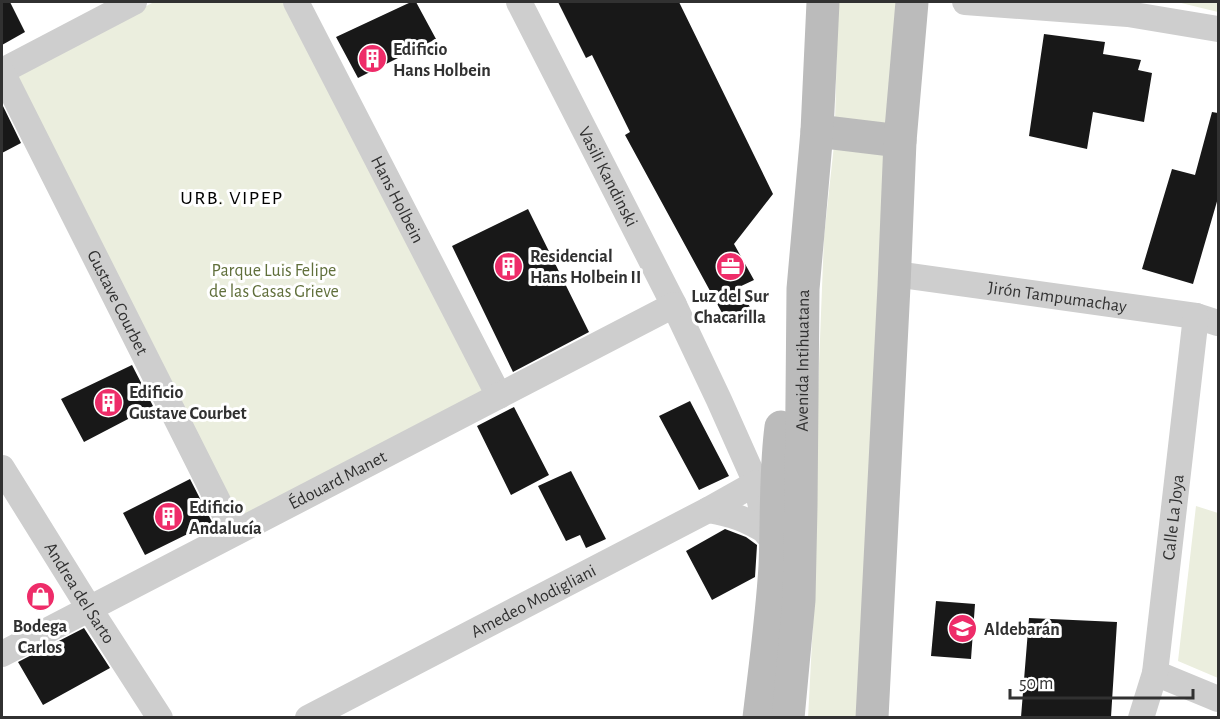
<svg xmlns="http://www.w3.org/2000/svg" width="1220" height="719" font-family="'Alegreya Sans',sans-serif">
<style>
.green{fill:#ebeede}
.building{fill:#181818}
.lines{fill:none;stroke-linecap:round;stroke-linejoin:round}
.street{stroke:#cecece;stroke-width:26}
.secondary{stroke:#bbb;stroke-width:33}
.labels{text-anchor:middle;stroke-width:6;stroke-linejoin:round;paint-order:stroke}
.poi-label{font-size:18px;font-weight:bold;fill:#313131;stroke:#fff;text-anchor:start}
.street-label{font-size:18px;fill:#313131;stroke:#fff}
.park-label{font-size:18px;fill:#606f3b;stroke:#fff}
.neighbourhood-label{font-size:20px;letter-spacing:1.5px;fill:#000;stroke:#fff}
</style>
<rect width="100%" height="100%" fill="#fff"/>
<path class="green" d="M 154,2 L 288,2 L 486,391 L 238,521 L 14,75 Z
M 838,2 L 903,2 L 889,127 L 835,123 Z
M 1177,2 L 1218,2 L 1218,12 Z
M 834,145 L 888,147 L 858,717 L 808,718 L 814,604 L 817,416 L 824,237 Z
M 1196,506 L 1218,513 L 1218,678 L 1178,661 Z"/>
<path class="building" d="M 2,2 L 10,2 L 25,32 L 2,45 Z
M 411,2 L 416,2 L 436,39 L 358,78 L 336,37 Z
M 558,2 L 679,2 L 773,194 L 734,244 L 754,280 L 739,287 L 751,309 L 727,322 L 625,135 L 630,132 L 592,55 L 586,58 Z
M 1044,34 L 1105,42 L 1103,54 L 1141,60 L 1138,70 L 1152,73 L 1144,122 L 1093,112 L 1087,149 L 1029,136 Z
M 2,104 L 21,143 L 2,153 Z
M 1212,112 L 1218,113 L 1218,198 L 1193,284 L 1142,269 L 1172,169 L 1195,175 Z
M 528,209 L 589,332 L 513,372 L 452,246 Z
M 132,365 L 153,406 L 84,442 L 61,399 Z
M 690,401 L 729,476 L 699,490 L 659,416 Z
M 514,407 L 549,475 L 511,495 L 477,426 Z
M 571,471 L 606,539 L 586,548 L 580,535 L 566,541 L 538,486 Z
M 190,479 L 212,522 L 145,555 L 123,513 Z
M 725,529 L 746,537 L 757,545 L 755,577 L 712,600 L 686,551 Z
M 936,601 L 975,604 L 971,659 L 931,656 Z
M 1029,618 L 1117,622 L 1111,717 L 1021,717 Z
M 84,628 L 110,668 L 43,705 L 18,662 Z"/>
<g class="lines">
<g class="street">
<path id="s1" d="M 296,2 L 499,396"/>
<path id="s2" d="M 519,2 L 674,305 L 719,400 L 756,483 L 767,534"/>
<path d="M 965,2 L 1128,14 L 1218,29"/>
<path d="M 2,71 L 134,2"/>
<path id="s3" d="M 2,72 L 234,533"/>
<path id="s4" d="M 895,274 L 1196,316 L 1218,323"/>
<path id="s5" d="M 2,468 L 89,608 L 160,718"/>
<path d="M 708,510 C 732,514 746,519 767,532"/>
<path id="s6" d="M 2,654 L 674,305"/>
<path d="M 1155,673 L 1218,699"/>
<path id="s7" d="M 308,718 L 708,510 L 756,483"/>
<path id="s8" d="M 1141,718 L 1155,673 L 1196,316"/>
</g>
<g class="secondary">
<path d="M 817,131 L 900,141"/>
<path d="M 759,718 C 765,667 772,617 775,566 C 777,520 775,473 781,427"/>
<path id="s9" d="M 788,718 L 799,600 L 801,506 L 803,289 L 817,131 L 823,2"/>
<path d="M 872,718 L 894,286 L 900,141 L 912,2"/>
</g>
</g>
<defs>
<symbol id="building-disc" viewBox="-11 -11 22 22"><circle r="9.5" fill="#ee2c69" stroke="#fff"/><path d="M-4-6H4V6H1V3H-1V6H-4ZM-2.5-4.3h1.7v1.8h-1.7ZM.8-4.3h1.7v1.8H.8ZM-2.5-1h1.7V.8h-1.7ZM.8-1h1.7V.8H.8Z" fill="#fff"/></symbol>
<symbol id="office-disc" viewBox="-11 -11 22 22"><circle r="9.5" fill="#ee2c69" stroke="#fff"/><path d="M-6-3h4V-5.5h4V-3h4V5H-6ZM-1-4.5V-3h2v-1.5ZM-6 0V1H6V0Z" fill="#fff"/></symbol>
<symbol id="shop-disc" viewBox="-11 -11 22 22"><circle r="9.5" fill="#ee2c69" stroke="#fff"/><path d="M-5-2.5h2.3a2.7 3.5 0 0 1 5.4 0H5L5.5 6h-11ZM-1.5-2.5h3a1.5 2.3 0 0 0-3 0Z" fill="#fff"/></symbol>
<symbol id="school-disc" viewBox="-11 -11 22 22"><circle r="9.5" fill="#ee2c69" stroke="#fff"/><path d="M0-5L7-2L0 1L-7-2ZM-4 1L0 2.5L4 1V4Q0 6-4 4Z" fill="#fff"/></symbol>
</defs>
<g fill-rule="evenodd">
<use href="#building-disc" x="356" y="42" width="33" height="33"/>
<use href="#building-disc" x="492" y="250" width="33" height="33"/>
<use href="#office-disc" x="714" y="250" width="33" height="33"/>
<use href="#building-disc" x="92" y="386" width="33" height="33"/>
<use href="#building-disc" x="152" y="500" width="33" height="33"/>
<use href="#shop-disc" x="24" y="580" width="33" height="33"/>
<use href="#school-disc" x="946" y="612" width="33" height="33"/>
</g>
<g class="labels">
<g class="poi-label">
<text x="393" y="55">Edificio<tspan x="393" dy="21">Hans Holbein</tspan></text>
<text x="530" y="262">Residencial<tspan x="530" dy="21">Hans Holbein II</tspan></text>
<text x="730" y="302" text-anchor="middle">Luz del Sur<tspan x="730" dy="21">Chacarilla</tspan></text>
<text x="129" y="398">Edificio<tspan x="129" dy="21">Gustave Courbet</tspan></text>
<text x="189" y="513">Edificio<tspan x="189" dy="21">Andalucía</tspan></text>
<text x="40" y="632" text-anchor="middle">Bodega<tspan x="40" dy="21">Carlos</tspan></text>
<text x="984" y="635">Aldebarán</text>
</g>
<g class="street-label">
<text dy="6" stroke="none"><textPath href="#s2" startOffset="196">Vasili Kandinski</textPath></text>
<text dy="6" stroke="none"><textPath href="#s1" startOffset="222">Hans Holbein</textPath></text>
<text dy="6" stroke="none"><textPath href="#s4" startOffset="164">Jirón Tampumachay</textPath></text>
<text dy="6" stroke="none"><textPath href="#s3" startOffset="258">Gustave Courbet</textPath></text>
<text dy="6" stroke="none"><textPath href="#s9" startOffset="358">Avenida Intihuatana</textPath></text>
<text dy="6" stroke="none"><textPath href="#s6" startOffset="378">Édouard Manet</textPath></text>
<text dy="6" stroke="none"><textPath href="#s8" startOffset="204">Calle La Joya</textPath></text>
<text dy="6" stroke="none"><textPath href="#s5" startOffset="147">Andrea del Sarto</textPath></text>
<text dy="6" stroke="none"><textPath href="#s7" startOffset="254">Amedeo Modigliani</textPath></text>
</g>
<g class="park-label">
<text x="274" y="276">Parque Luis Felipe<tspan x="274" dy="21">de las Casas Grieve</tspan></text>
</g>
<g class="neighbourhood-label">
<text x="232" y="204">URB. VIPEP</text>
</g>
</g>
<rect width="1220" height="719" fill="none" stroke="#313131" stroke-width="6"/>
<path d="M1010 689v9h183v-9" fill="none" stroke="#313131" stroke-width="3"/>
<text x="1019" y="689" font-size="18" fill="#313131" stroke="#ffffff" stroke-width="4.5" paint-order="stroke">50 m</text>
</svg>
